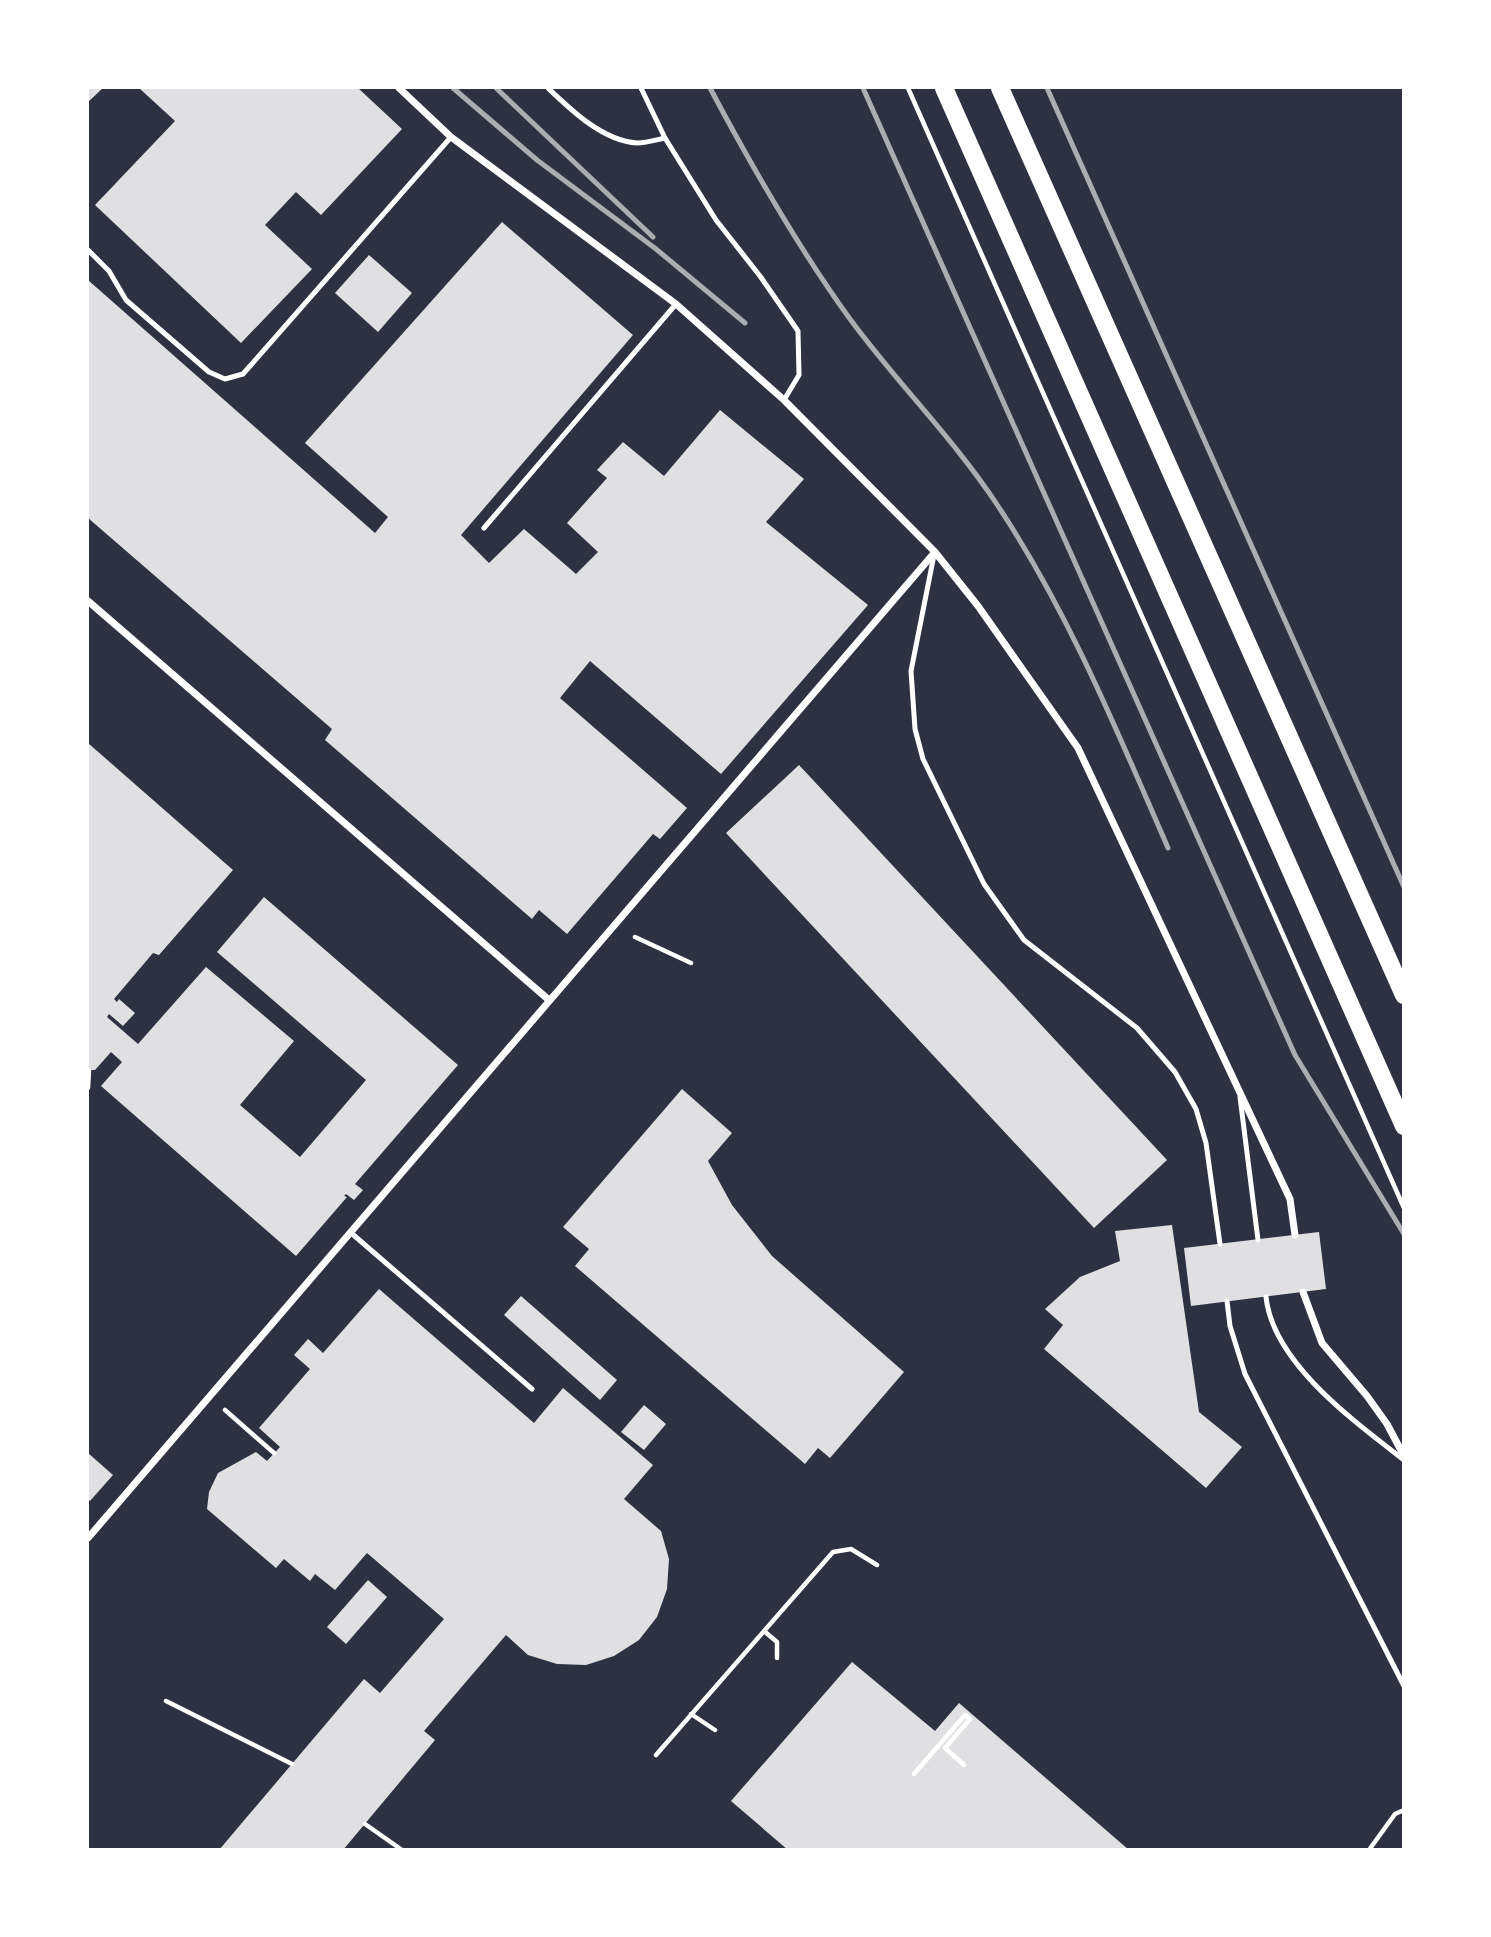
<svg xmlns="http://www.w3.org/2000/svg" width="1491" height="1937" font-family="'Asap Condensed',sans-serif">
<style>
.building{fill:#e0e0e3}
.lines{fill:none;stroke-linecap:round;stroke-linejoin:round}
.path{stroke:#fff;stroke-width:4.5}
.service{stroke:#fff;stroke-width:5}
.minor{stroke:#fff;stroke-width:7}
.primary{stroke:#fff;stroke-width:18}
.rail{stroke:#abadb3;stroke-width:5}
</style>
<rect width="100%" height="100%" fill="#2d3142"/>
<path class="building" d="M 88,88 L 103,88 L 88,102 Z
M 139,88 L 358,88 L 402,129 L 321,215 L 296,192 L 265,225 L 312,269 L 241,343 L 95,205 L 175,121 Z
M 502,222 L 633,335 L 461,535 L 489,563 L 524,529 L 576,574 L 598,552 L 567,523 L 607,478 L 597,470 L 623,442 L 664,476 L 720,410 L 804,479 L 766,522 L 868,605 L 721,774 L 590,661 L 560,698 L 687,808 L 660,839 L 653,834 L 567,934 L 539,910 L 532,919 L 325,740 L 332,729 L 88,518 L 88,280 L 375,533 L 388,517 L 305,443 Z
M 369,255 L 412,293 L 378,332 L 335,293 Z
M 88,743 L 233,870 L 159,955 L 153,953 L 114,999 L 117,1002 L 119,999 L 135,1013 L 123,1026 L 109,1014 L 107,1017 L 138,1044 L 206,967 L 294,1041 L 240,1105 L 300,1157 L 366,1080 L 217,952 L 264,897 L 458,1065 L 355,1184 L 363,1190 L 354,1200 L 346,1194 L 344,1196 L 347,1197 L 296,1256 L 101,1086 L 122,1062 L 111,1052 L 95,1070 L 88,1070 Z
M 799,765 L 1167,1160 L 1094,1228 L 726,833 Z
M 682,1089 L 732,1133 L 708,1161 L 732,1205 L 772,1256 L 904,1372 L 830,1458 L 818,1448 L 805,1464 L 575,1266 L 589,1249 L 563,1227 Z
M 1172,1225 L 1199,1412 L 1242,1447 L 1206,1488 L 1044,1349 L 1063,1325 L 1045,1309 L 1080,1277 L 1120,1261 L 1115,1231 Z
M 1319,1232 L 1326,1289 L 1191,1306 L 1184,1248 Z
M 379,1289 L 534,1423 L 563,1388 L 653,1465 L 624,1499 L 661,1531 L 669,1559 L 667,1589 L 657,1617 L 639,1640 L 614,1656 L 586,1665 L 557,1664 L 528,1655 L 506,1635 L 424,1731 L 435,1740 L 343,1850 L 219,1850 L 364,1679 L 380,1693 L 444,1619 L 367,1553 L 335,1590 L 315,1574 L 310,1581 L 284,1559 L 276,1568 L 207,1509 L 209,1492 L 218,1473 L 256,1452 L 267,1461 L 280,1447 L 259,1428 L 310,1369 L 294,1355 L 308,1339 L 323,1353 Z
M 521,1296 L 617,1380 L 600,1400 L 504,1315 Z
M 644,1405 L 666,1424 L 644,1450 L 621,1432 Z
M 88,1453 L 113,1475 L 90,1501 L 88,1499 Z
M 368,1580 L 387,1597 L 346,1644 L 327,1627 Z
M 852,1662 L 935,1731 L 959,1703 L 1129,1850 L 788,1850 L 731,1801 Z"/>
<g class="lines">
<path class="path" d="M 908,88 L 1404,1208
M 635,937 L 691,963
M 88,1088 L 89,1070
M 225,1410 L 274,1453
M 764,1631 L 777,1642 L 777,1658
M 166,1701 L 292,1764
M 691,1714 L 715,1730
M 656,1755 L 833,1552 L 851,1549 L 877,1565
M 914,1774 L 965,1715 L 970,1719 L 945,1748 L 964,1765
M 365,1824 L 402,1850
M 1369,1850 L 1395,1814 L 1404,1810"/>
<path class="service" d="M 548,88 C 571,110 603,141 637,143 C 646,143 656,140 665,138
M 641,88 L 665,138 L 716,220 L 760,276 L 798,331 L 799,375 L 784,400
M 88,250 L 109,271 L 126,300 L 209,372 L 225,379 L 243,374 L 451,137
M 484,528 L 676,304
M 934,555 L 911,671 L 915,729 L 923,759 L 984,884 L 1024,940 L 1137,1028 L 1175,1072 L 1196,1109 L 1206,1143 L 1220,1244
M 1240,1097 L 1258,1240
M 350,1232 L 532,1389
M 1266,1297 C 1273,1363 1354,1421 1404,1460
M 1227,1301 L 1230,1326 L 1245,1374 L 1404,1686"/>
<path class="minor" d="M 399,88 L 451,137 L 676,304 L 784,400 L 935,552 L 978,606 L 1078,748 L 1290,1199 L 1295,1235
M 88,601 L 549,1000
M 1303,1292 L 1322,1343 L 1367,1396 L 1387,1424 L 1404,1456
M 88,1538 L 935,552"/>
<path class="primary" d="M 944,88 L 1404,1126
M 1000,88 L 1404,995"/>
<path class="rail" d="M 453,88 L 537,160 L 656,249 L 745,323
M 496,88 L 653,237
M 710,88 C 752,167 797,246 850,319 C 897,383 954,439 998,506 C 1069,613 1117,731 1168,848
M 863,88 L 1295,1055 L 1404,1234
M 1047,88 L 1404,887"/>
</g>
<rect width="1491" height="1937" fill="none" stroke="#ffffff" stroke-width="178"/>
</svg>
